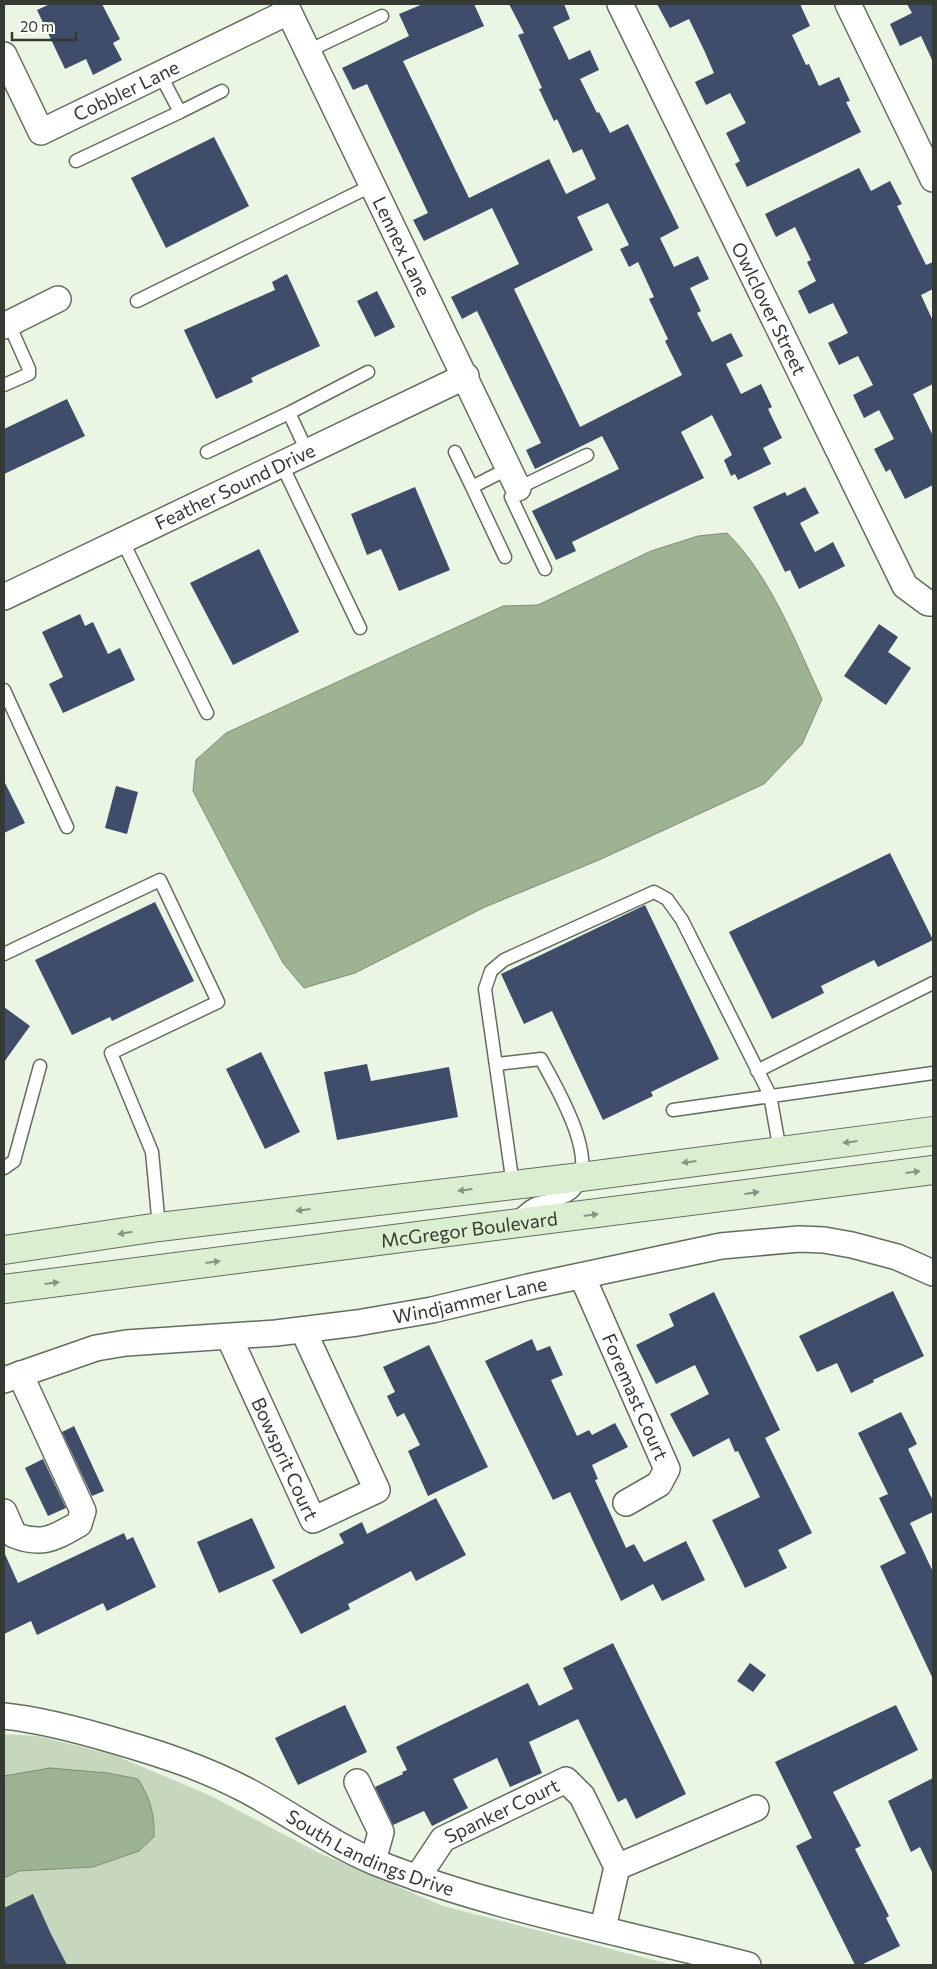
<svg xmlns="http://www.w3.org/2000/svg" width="937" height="1969" font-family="Commissioner,sans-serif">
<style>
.green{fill:#c7d7be}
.water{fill:#9eb391;stroke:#7e8f75}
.building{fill:#3f4c6a;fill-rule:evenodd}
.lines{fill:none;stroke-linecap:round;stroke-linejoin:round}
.lane-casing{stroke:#646e5f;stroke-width:15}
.street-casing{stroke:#646e5f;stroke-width:28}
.secondary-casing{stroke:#646e5f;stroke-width:30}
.lane{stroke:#fff;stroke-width:12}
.street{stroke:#fff;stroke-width:25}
.secondary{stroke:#dceed0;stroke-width:28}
.oneway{fill:#889482}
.labels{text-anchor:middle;stroke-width:5;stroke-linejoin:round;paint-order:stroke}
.street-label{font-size:19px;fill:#353a33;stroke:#fdfffb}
</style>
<rect width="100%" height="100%" fill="#eaf5e3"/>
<path class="green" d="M 4,1734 L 38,1736 L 114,1755 L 209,1795 L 319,1853 L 443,1906 L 673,1965 L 4,1965 Z"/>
<path class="water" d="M 727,533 C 772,578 795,642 822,699 L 802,744 L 764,784 L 599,860 L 485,907 L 355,973 L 304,988 L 283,963 L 193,791 L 196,760 L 226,733 L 503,606 L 538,605 L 651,551 L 698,536 Z
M 50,1768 L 108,1773 L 138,1779 C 150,1798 155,1814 154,1837 L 139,1851 L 93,1867 L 19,1871 L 4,1878 L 4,1776 Z"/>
<path class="building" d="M 50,4 L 102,4 L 120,39 L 113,43 L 122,60 L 93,75 L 86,59 L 65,69 L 37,10 Z
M 423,4 L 474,4 L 484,26 L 403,61 L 469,198 L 549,159 L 566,194 L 596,179 L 582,149 L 573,153 L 557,119 L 554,121 L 539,89 L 542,88 L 518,35 L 524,33 L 509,4 L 564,4 L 570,19 L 553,27 L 569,60 L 590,50 L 599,70 L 580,79 L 597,113 L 599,112 L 610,133 L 628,124 L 679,228 L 660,238 L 674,267 L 698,256 L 709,279 L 690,288 L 701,311 L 697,313 L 712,342 L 731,333 L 743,356 L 726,364 L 741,394 L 761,384 L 772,407 L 768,409 L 782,438 L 763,448 L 771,464 L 738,480 L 735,474 L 731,476 L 724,460 L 732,455 L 712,415 L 681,432 L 704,478 L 572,542 L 576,551 L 556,560 L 532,511 L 619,469 L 602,436 L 535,469 L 526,450 L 541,443 L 477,311 L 462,319 L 451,297 L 519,264 L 492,208 L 424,241 L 413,220 L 428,213 L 367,84 L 353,90 L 342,68 L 409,36 L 399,14 ZM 608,203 L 629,245 L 620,249 L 629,267 L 638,262 L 654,297 L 649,299 L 668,339 L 665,341 L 682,375 L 580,427 L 514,289 L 593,250 L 577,217 Z
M 657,4 L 800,4 L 810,26 L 792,35 L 806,65 L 809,64 L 819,86 L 839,77 L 850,101 L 846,102 L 861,132 L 747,187 L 735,164 L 740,161 L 726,133 L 746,123 L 730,93 L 706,105 L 695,82 L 714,73 L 704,50 L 689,19 L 670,28 Z
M 907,4 L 933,4 L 933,62 L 921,36 L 900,46 L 890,24 L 912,13 Z
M 214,137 L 249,206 L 166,248 L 131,178 Z
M 859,168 L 871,191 L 890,181 L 902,204 L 897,206 L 926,265 L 933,262 L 933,289 L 921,295 L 933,321 L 933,384 L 913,394 L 933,436 L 933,485 L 905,499 L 890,469 L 886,472 L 874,449 L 894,439 L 879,410 L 864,418 L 853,395 L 873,385 L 858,356 L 839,365 L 828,343 L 848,333 L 833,303 L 809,314 L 798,291 L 816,281 L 807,262 L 811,260 L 795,227 L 776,237 L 765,214 Z
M 287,274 L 320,346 L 251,378 L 253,382 L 216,399 L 184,330 L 275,290 L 272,282 Z
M 377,291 L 395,327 L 375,337 L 357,301 Z
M 67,399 L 85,436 L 4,474 L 4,429 Z
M 415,487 L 450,570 L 399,591 L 381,549 L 367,555 L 351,514 Z
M 805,487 L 819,513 L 800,523 L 815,552 L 833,542 L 845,566 L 799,589 L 790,570 L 785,572 L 753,507 L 785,492 L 787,496 Z
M 259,549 L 299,632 L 233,665 L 190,583 Z
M 80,614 L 85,626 L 93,622 L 108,654 L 120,648 L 135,680 L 63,713 L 49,684 L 63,677 L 42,632 Z
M 879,624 L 898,637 L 888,652 L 911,668 L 886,705 L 844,676 Z
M 4,781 L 25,823 L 4,833 Z
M 116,786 L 138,792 L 127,834 L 105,828 Z
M 890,853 L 933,940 L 878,967 L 874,960 L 821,986 L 824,993 L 772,1019 L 729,932 Z
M 155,902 L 194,981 L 112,1021 L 110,1017 L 72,1035 L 35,960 Z
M 645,905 L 719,1059 L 651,1092 L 653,1096 L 603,1120 L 552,1011 L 524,1024 L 501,974 Z
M 4,1007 L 30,1026 L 4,1062 Z
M 261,1052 L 300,1132 L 265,1149 L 226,1069 Z
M 367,1064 L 371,1081 L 449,1067 L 458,1117 L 337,1140 L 324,1072 Z
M 893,1291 L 924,1356 L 873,1380 L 874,1382 L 851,1393 L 837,1363 L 817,1372 L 799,1336 Z
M 714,1292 L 780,1430 L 765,1438 L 812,1533 L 778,1550 L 787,1568 L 745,1588 L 712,1520 L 760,1497 L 738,1451 L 735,1452 L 729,1438 L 693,1457 L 670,1414 L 709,1394 L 695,1365 L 656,1384 L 636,1345 L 674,1326 L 669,1314 Z
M 532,1339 L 537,1351 L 550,1346 L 563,1375 L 551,1380 L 577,1436 L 589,1430 L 592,1435 L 615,1423 L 628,1447 L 592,1465 L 598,1479 L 595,1480 L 626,1548 L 634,1544 L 644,1562 L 686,1541 L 705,1580 L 662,1601 L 653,1584 L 621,1601 L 570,1492 L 553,1500 L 485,1361 Z
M 429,1345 L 488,1467 L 428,1496 L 408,1451 L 420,1445 L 404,1413 L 397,1417 L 387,1396 L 395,1392 L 383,1367 Z
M 901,1412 L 917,1444 L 908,1449 L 933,1501 L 933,1512 L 910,1523 L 933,1572 L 933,1679 L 880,1566 L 906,1553 L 879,1498 L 888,1494 L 858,1433 Z
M 74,1426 L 104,1491 L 92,1496 L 62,1432 Z
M 43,1459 L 66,1508 L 48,1516 L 25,1468 Z
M 436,1498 L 466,1555 L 416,1581 L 411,1571 L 348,1604 L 350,1609 L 301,1634 L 272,1580 L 344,1543 L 339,1534 L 362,1522 L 367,1534 Z
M 252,1518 L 275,1568 L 219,1593 L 197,1542 Z
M 124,1533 L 127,1540 L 133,1537 L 156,1587 L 107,1611 L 103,1603 L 37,1635 L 31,1621 L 4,1634 L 4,1552 L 18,1583 Z
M 613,1643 L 686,1794 L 636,1819 L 626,1798 L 618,1802 L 578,1719 L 529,1742 L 542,1773 L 510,1787 L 497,1758 L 453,1779 L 468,1808 L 432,1826 L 424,1811 L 393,1825 L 375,1787 L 403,1774 L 402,1772 L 407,1770 L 396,1747 L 528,1683 L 539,1706 L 573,1689 L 563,1668 Z
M 750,1663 L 766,1675 L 753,1692 L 737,1681 Z
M 345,1705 L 367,1752 L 298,1785 L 275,1738 Z
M 896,1705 L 918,1750 L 833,1792 L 861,1846 L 855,1849 L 889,1916 L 886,1918 L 900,1946 L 861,1965 L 855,1965 L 796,1846 L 812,1838 L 775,1762 Z
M 933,1778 L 933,1874 L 920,1847 L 911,1852 L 888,1801 Z
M 33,1894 L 51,1934 L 67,1965 L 4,1965 L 4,1908 Z"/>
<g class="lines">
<defs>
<path id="lane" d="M 308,51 L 382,16
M 180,112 L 222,91
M 76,161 L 180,112 L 160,74
M 137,301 L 373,185
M 4,385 L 29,374 L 29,369 L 9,324
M 289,413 L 368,372
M 207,452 L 289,413 L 307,451
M 455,452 L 472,487
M 281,463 L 360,628
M 122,540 L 207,713
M 505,557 L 472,487 L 509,468
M 545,569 L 511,497 L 518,488 L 587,455
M 4,690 L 67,827
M 4,954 L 160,880 L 218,1002 L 111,1053 L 152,1152 L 159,1227
M 497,1064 L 541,1059 C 556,1087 604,1165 571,1193 C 561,1201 546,1200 535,1204 C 528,1207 522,1214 516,1218
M 757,1071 L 933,983
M 673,1110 L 933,1073
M 4,1168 L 14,1161 L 40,1066
M 513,1185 L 485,989 L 491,971 L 504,960 L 654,892 L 667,899 L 682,920 L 770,1095 L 780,1151"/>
<g id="street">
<path id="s1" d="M 285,4 L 518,488"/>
<path id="s2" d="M 620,4 L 905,586 L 928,603 L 933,603"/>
<path d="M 848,4 L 933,179"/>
<path id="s3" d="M 4,55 L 41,132 L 288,12"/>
<path d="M 4,326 L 58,299"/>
<path id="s4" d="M 4,597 L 466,376"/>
<path id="s5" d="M 582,1276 L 667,1469 L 659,1484 L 626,1503"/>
<path id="s6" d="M 229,1337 L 313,1520 L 377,1490 L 303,1330"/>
<path id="s7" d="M 4,1380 L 96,1348 L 126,1343 L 276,1333 L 357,1323 L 432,1310 L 528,1287 L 721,1246 L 799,1239 L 824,1240 L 852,1245 L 897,1257 L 933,1273"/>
<path d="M 4,1512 L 14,1535 C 43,1546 54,1538 79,1524 L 83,1511 L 20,1374"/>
<path id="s8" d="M 4,1716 C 42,1720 79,1730 116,1741 C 161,1754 204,1768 246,1790 C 290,1813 330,1844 377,1863 C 494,1909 626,1933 748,1965"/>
<path d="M 357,1782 L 381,1832 L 373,1861"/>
<path d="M 617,1867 L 756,1808"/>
<path id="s9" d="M 417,1878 L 443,1839 L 566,1780 L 582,1796 L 617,1867 L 603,1928"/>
</g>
<g id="secondary">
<path d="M 4,1250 L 159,1227 L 581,1177 L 933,1131"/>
<path id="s10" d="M 4,1289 L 933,1170"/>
</g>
</defs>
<use href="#lane" class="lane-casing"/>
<use href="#street" class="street-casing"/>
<use href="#secondary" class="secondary-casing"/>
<use href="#lane" class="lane"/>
<use href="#street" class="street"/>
<use href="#secondary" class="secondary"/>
</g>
<defs><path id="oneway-solid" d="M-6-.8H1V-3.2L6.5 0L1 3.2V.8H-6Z" transform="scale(1.25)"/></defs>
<g class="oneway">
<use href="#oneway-solid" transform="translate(850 1142) rotate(173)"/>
<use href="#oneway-solid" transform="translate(689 1162) rotate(173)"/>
<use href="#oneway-solid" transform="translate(913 1172) rotate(-7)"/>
<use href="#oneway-solid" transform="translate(465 1190) rotate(173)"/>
<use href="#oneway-solid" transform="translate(752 1193) rotate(-8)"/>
<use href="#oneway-solid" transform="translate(303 1210) rotate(173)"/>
<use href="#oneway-solid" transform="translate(591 1215) rotate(-7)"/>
<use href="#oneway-solid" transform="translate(125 1233) rotate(171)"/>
<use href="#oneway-solid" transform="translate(213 1262) rotate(-7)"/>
<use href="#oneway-solid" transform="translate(52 1283) rotate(-7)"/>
</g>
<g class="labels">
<g class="street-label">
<text dy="7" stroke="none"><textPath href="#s3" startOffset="180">Cobbler Lane</textPath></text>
<text dy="7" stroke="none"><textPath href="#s1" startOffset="269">Lennex Lane</textPath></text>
<text dy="7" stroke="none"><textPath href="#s2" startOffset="339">Owlclover Street</textPath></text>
<text dy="7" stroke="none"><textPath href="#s4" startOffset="256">Feather Sound Drive</textPath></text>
<text dy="7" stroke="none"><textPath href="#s10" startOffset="469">McGregor Boulevard</textPath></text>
<text dy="7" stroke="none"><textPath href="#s7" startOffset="475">Windjammer Lane</textPath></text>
<text dy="7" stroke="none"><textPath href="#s5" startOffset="132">Foremast Court</textPath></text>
<text dy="7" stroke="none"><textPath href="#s6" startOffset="134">Bowsprit Court</textPath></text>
<text dy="7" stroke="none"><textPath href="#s9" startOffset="112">Spanker Court</textPath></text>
<text dy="7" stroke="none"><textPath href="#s8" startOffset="394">South Landings Drive</textPath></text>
</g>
</g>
<rect width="937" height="1969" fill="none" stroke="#353a33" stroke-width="10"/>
<path d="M12 32v8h64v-8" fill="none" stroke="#353a33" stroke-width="2.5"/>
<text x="20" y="32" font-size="15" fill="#353a33" stroke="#fdfffb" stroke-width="4" paint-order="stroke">20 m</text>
</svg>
